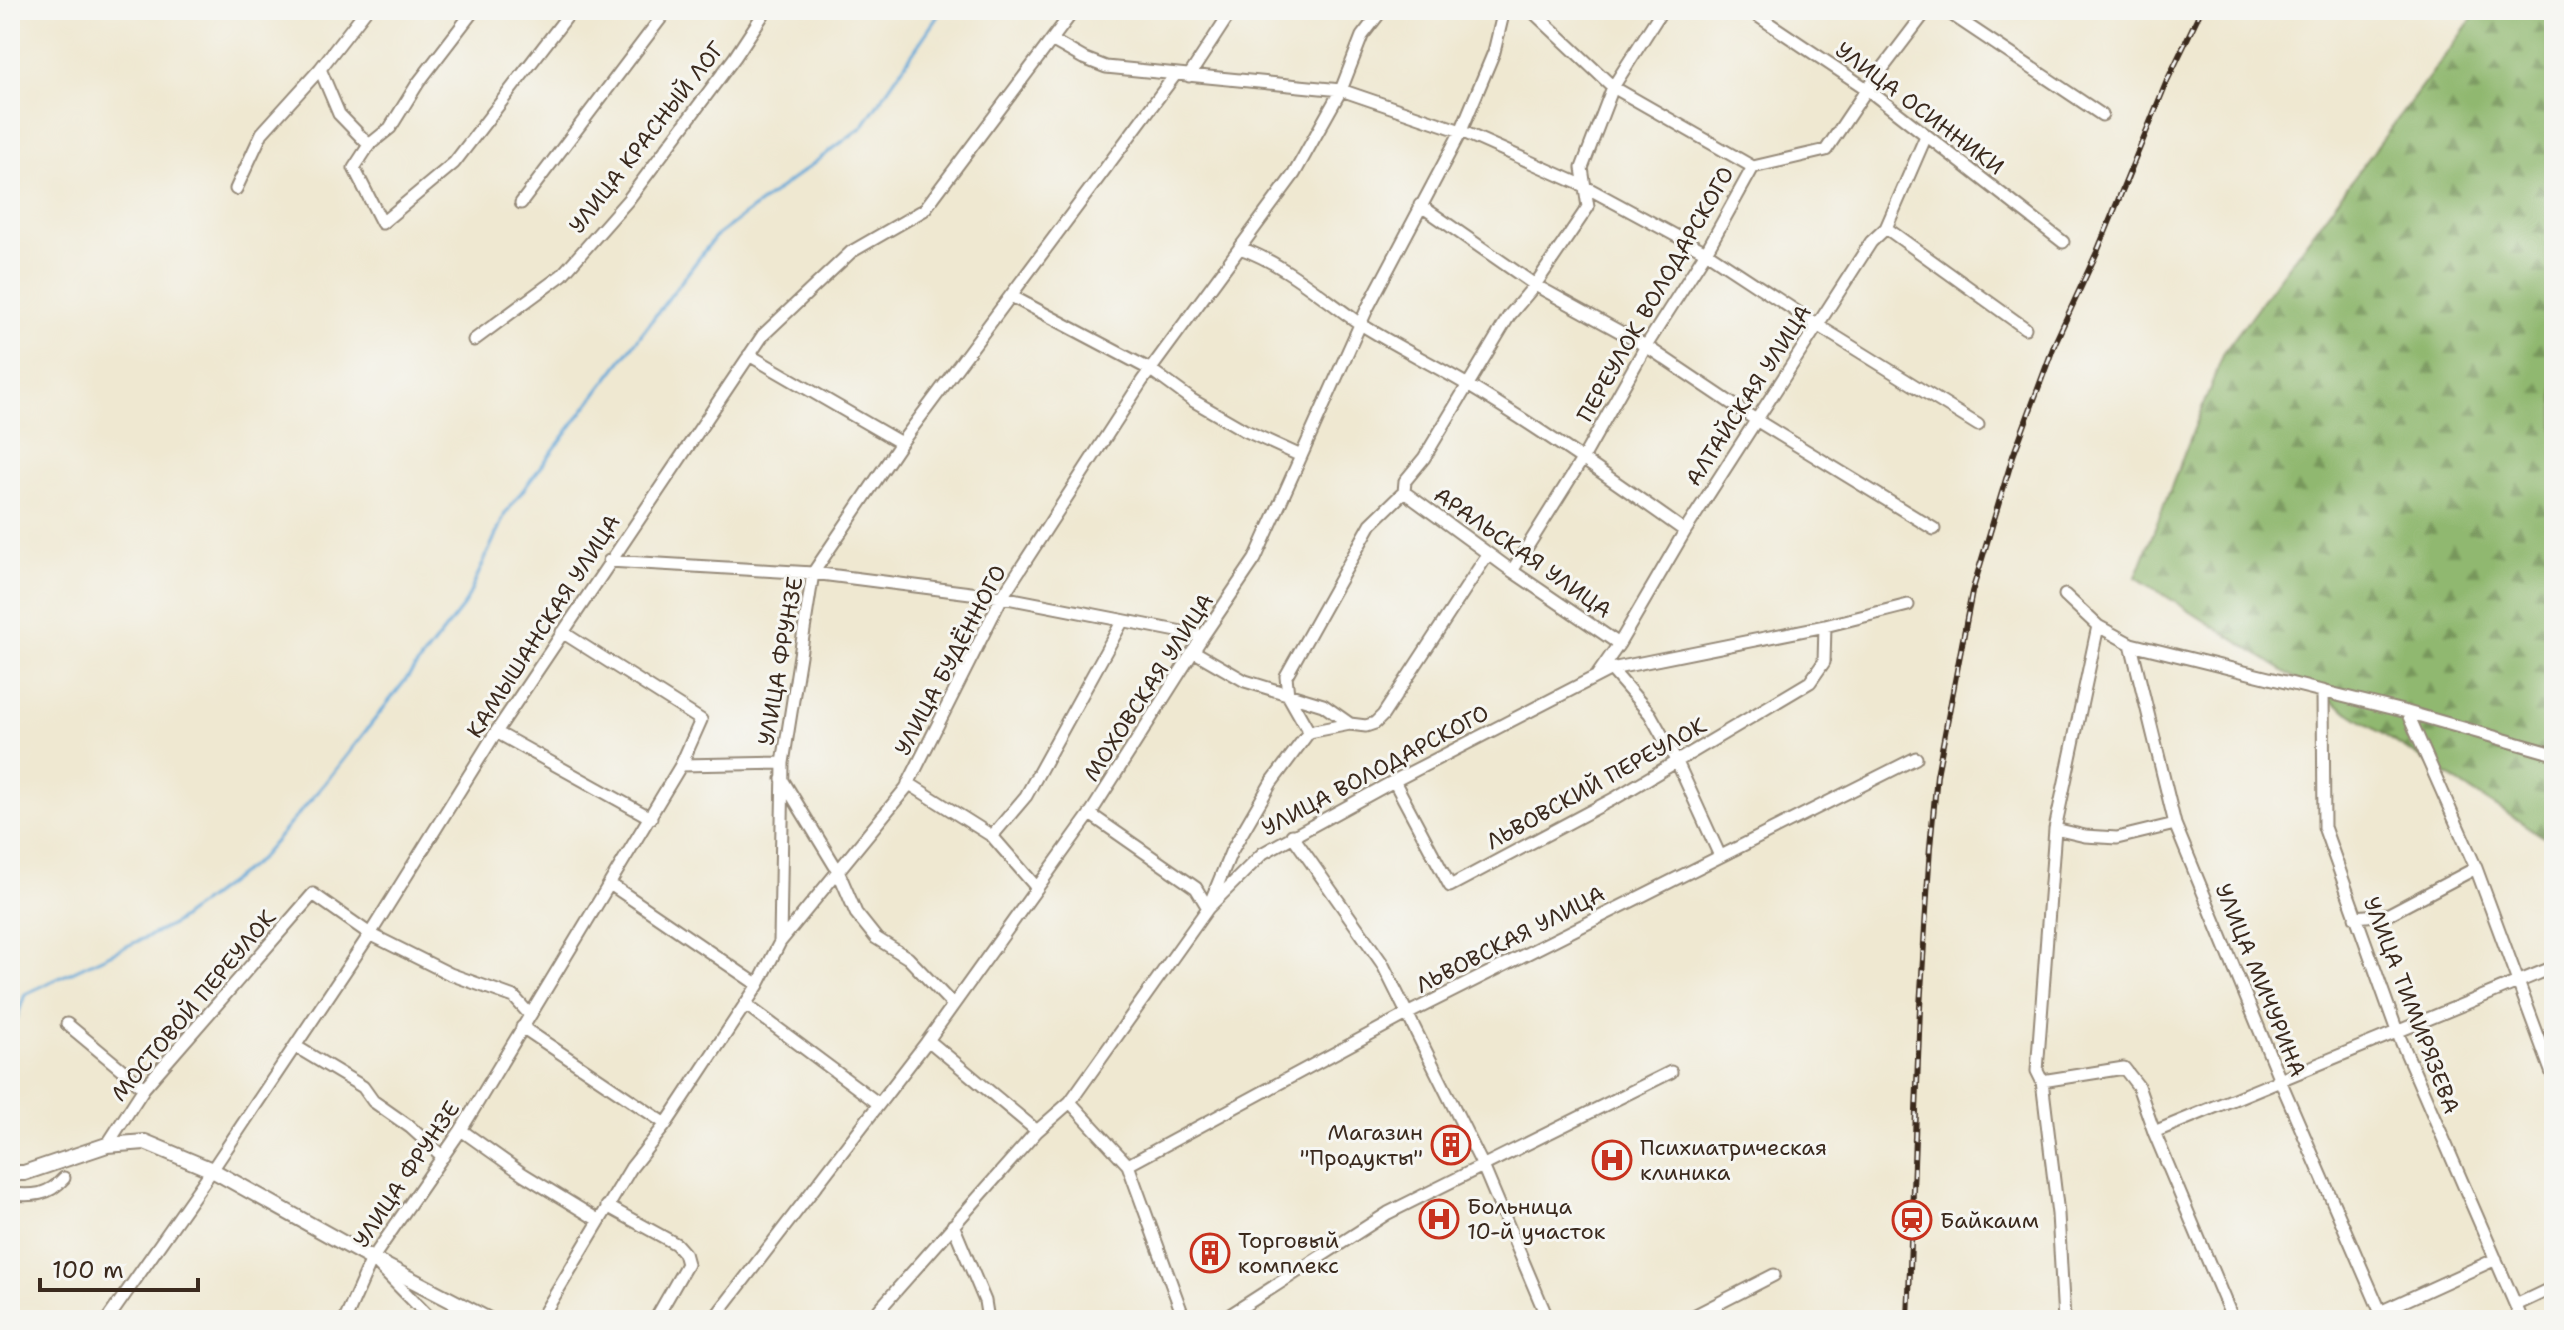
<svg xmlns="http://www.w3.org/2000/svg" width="2564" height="1330" font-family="'Shantell Sans',sans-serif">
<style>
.forest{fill:url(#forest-firs);stroke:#667146;stroke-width:2}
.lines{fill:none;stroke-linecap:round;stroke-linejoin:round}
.stream{stroke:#63a7d8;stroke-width:3}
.minor-casing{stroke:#958978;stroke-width:15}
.tertiary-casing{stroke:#958978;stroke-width:18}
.minor{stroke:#fff;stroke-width:11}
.tertiary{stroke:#fff;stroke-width:14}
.rail-casing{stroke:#3b2a1e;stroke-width:6}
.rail{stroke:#f6f6f2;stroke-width:3;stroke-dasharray:9;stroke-linecap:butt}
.labels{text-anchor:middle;stroke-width:6;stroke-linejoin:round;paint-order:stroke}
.street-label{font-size:22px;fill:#3b2a1e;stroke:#f6f6f2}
.poi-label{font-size:22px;fill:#3b2a1e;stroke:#f6f6f2;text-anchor:start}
</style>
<defs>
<pattern id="forest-firs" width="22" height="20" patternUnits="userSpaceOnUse" patternTransform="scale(2)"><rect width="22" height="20" fill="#90b86f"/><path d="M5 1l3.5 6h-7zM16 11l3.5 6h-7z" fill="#77965b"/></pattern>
</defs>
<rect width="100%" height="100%" fill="#f6f6f2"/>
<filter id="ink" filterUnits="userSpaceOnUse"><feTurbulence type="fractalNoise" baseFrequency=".0125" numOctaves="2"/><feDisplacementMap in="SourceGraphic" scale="16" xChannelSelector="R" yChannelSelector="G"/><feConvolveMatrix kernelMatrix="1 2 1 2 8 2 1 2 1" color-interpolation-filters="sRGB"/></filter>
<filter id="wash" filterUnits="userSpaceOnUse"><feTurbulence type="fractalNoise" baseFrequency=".006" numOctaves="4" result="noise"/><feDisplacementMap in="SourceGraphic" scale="32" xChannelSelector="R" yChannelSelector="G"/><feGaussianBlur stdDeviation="1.8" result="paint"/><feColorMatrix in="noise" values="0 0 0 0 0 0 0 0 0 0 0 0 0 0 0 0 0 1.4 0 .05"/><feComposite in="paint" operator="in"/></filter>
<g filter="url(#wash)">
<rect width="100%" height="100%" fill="#efe8d1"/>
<path class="forest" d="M 2479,10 L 2554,10 L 2554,838 L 2544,837 L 2136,577 L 2224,352 Z"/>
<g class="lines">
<path class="stream" d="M 10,1038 L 25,994 L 172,925 L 259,860 L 325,783 L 465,604 L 505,514 L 715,237 L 862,127 L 942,10"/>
</g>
</g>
<g filter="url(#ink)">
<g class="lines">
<defs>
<path id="minor" d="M 474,10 L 418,83 L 390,128 L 369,145 L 354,168 L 382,223 L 454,163 L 572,10
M 1531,10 L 1613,87 L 1753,167
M 1749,10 L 1867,89 L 2063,242
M 1945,10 L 2102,115
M 1053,41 L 1083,58 L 1106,67 L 1341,90 L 1461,131 L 1584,186 L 1706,252 L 1817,325 L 1978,425
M 320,69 L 339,114 L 369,145
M 1189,76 L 1232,10
M 236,189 L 262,133 L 320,69 L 366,10
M 521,203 L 667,10
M 1420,205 L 1535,285 L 1646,346 L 1756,420 L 1934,529
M 1886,228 L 2025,328
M 1240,248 C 1285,264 1320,296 1359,323 C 1393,345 1431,363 1466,384 C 1541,429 1613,480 1685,531
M 1011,296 L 1151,370 L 1192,400 L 1244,430 L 1301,456
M 474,340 L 562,275 L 628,200 L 735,57 L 766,10
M 749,355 L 901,443
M 1404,492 L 1512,571 L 1619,644
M 609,561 L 813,573 L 1002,597 L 1203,636
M 1512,571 L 1583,458 L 1646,346 L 1706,252 L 1753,167 L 1826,150 L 1867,89 L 1927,10
M 2065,595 L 2098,626 L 2131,644 L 2407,712 L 2554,754
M 562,632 L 701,720 L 681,765
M 2131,644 L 2175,824 L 2280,1080 L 2384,1320
M 1193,651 L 1245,681 L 1323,705 L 1350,724
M 1611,669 L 1650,714 L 1677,762 L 1720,856
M 1598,674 L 1619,644 L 1685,531 L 1871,242 L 1886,228 L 1926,136
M 2323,691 L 2324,827 L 2398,1034 L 2522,1320
M 2407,712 L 2476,868 L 2554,1079
M 496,732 L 651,818
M 1309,732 L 1350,724 L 1366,726 L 1375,723 L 1383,715 L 1488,554
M 782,779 L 838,871 L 856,913 L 876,938 L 908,958 L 953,1005
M 1394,781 L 1450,886 L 1617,797 L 1810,682 L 1824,662 L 1825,626
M 908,783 L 992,836 L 1037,888
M 1090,814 L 1196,888 L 1208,908
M 2055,829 L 2085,836 L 2117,838 L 2175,824
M 1292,835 L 1382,963 L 1483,1166 L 1548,1320
M 992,836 L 1026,796 L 1122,622
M 610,884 L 758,985
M 1210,903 L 1231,852 L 1271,783 L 1309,732 L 1288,695 L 1286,676 L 1371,524 L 1404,492 L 1405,481 L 1424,458 L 1509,316 L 1535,285 L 1588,207 L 1582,168 L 1613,87 L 1662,10
M 2355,917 L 2389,914 L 2476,868
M 780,942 L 783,763
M 745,1004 L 879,1104
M 67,1024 L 144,1088
M 522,1027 L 666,1124
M 928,1040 L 1037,1131
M 295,1046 L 363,1087 L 373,1101 L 410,1127 L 443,1157
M 2042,1081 L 2124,1068 L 2138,1086 L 2154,1132 L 2233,1320
M 1070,1102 L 1128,1165 L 1182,1313 L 1188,1320
M 461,1130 L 523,1174 L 598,1220
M 2154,1132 L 2554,967
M 107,1145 L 144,1088 L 313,894 L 370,934 L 450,974 L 514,997 L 530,1015
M 1128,1165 L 1407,1014 L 1916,758
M 10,1194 C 33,1196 48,1196 64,1178
M 607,1206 L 676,1244 L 684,1253 L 687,1264 L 655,1320
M 953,1225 L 985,1301 L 988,1320
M 379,1266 L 432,1320
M 2516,1305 L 2554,1287
M 2380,1312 L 2496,1259
M 107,1320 L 212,1170 L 370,934 L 496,732 L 763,335 L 851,252 L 924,210 L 1074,10
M 345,1320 L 372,1259 L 461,1130 L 681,765 L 783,763 L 813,573 L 901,443 L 1175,75
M 540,1320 L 631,1168 L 666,1124 L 758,985 L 780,942 L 906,788 L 1002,597 L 1142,381 L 1294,174 L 1341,90 L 1362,36 L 1382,10
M 713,1320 L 926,1043 L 1090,814 L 1203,636 L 1255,559 L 1367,309 L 1461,131 L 1494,52 L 1504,10
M 870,1320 L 1037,1131 L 1070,1102 L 1208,908 L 1263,853 L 1394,781 L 1611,669 L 1825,626 L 1908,605
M 1222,1320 L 1388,1213 L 1671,1072
M 1686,1320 L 1774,1275
M 2064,1320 L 2058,1214 L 2042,1081 L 2037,1071 L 2055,829 L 2098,626"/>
<path id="tertiary" d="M 10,1173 L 24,1173 L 107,1145 L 145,1142 L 212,1170 L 372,1259 L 489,1320"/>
</defs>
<use href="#minor" class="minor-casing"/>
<use href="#tertiary" class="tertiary-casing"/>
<use href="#minor" class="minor"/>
<use href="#tertiary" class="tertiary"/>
<defs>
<path id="rail" d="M 1908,1320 L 1920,1007 L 1930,847 L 1937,775 L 1972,592 L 2013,456 L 2055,343 L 2097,252 L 2167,81 L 2201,10"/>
</defs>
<use href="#rail" class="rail-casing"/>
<use href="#rail" class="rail"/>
</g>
</g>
<defs>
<symbol id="building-ring" viewBox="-11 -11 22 22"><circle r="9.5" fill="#f6f6f2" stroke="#c8321e" stroke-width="1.5"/><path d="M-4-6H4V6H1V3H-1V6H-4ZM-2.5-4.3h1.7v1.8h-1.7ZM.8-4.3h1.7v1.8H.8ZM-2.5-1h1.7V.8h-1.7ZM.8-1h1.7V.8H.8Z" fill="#c8321e"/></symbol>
<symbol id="hospital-ring" viewBox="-11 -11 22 22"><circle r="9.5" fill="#f6f6f2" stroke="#c8321e" stroke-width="1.5"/><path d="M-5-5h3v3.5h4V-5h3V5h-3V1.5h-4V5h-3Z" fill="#c8321e"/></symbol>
<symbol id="station-ring" viewBox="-11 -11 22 22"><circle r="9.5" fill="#f6f6f2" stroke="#c8321e" stroke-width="1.5"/><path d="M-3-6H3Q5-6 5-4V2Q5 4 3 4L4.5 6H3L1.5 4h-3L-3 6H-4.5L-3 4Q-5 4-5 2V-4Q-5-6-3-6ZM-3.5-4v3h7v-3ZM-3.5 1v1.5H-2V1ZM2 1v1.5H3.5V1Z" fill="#c8321e"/></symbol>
</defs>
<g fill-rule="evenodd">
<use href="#building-ring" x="1429" y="1123" width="44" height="44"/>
<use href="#hospital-ring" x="1590" y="1138" width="44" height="44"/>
<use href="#hospital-ring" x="1417" y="1197" width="44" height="44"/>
<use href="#station-ring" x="1890" y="1198" width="44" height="44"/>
<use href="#building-ring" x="1188" y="1231" width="44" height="44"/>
</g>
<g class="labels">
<g class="street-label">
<text transform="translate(1920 108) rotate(37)" y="8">УЛИЦА ОСИННИКИ</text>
<text transform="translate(646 137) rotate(-52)" y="8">УЛИЦА КРАСНЫЙ ЛОГ</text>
<text transform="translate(1655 294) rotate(-60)" y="8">ПЕРЕУЛОК ВОЛОДАРСКОГО</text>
<text transform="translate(1748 395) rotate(-57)" y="8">АЛТАЙСКАЯ УЛИЦА</text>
<text transform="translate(1523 552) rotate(35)" y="8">АРАЛЬСКАЯ УЛИЦА</text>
<text transform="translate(543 626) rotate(-57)" y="8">КАМЫШАНСКАЯ УЛИЦА</text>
<text transform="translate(950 660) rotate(-62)" y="8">УЛИЦА БУДЁННОГО</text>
<text transform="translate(780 661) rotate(-80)" y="8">УЛИЦА ФРУНЗЕ</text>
<text transform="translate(1148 687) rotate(-57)" y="8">МОХОВСКАЯ УЛИЦА</text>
<text transform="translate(1375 770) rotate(-28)" y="8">УЛИЦА ВОЛОДАРСКОГО</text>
<text transform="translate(1596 783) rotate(-29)" y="8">ЛЬВОВСКИЙ ПЕРЕУЛОК</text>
<text transform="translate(1510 939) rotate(-27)" y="8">ЛЬВОВСКАЯ УЛИЦА</text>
<text transform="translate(2261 980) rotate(68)" y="8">УЛИЦА МИЧУРИНА</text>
<text transform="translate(193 1005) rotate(-50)" y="8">МОСТОВОЙ ПЕРЕУЛОК</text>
<text transform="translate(2412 1005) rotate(69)" y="8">УЛИЦА ТИМИРЯЗЕВА</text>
<text transform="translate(406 1174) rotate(-56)" y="8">УЛИЦА ФРУНЗЕ</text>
</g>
<g class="poi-label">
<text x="1423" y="1140" text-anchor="end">Магазин<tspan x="1423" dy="25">"Продукты"</tspan></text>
<text x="1640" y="1155">Психиатрическая<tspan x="1640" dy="25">клиника</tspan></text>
<text x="1467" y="1214">Больница<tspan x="1467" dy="25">10-й участок</tspan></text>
<text x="1940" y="1228">Байкаим</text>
<text x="1238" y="1248">Торговый<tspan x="1238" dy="25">комплекс</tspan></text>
</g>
</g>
<rect width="2564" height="1330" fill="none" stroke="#f6f6f2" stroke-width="40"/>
<path d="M40 1278v12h158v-12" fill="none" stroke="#3b2a1e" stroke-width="4"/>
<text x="52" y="1278" font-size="24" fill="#3b2a1e" stroke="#f6f6f2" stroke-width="6" paint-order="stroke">100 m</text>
</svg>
